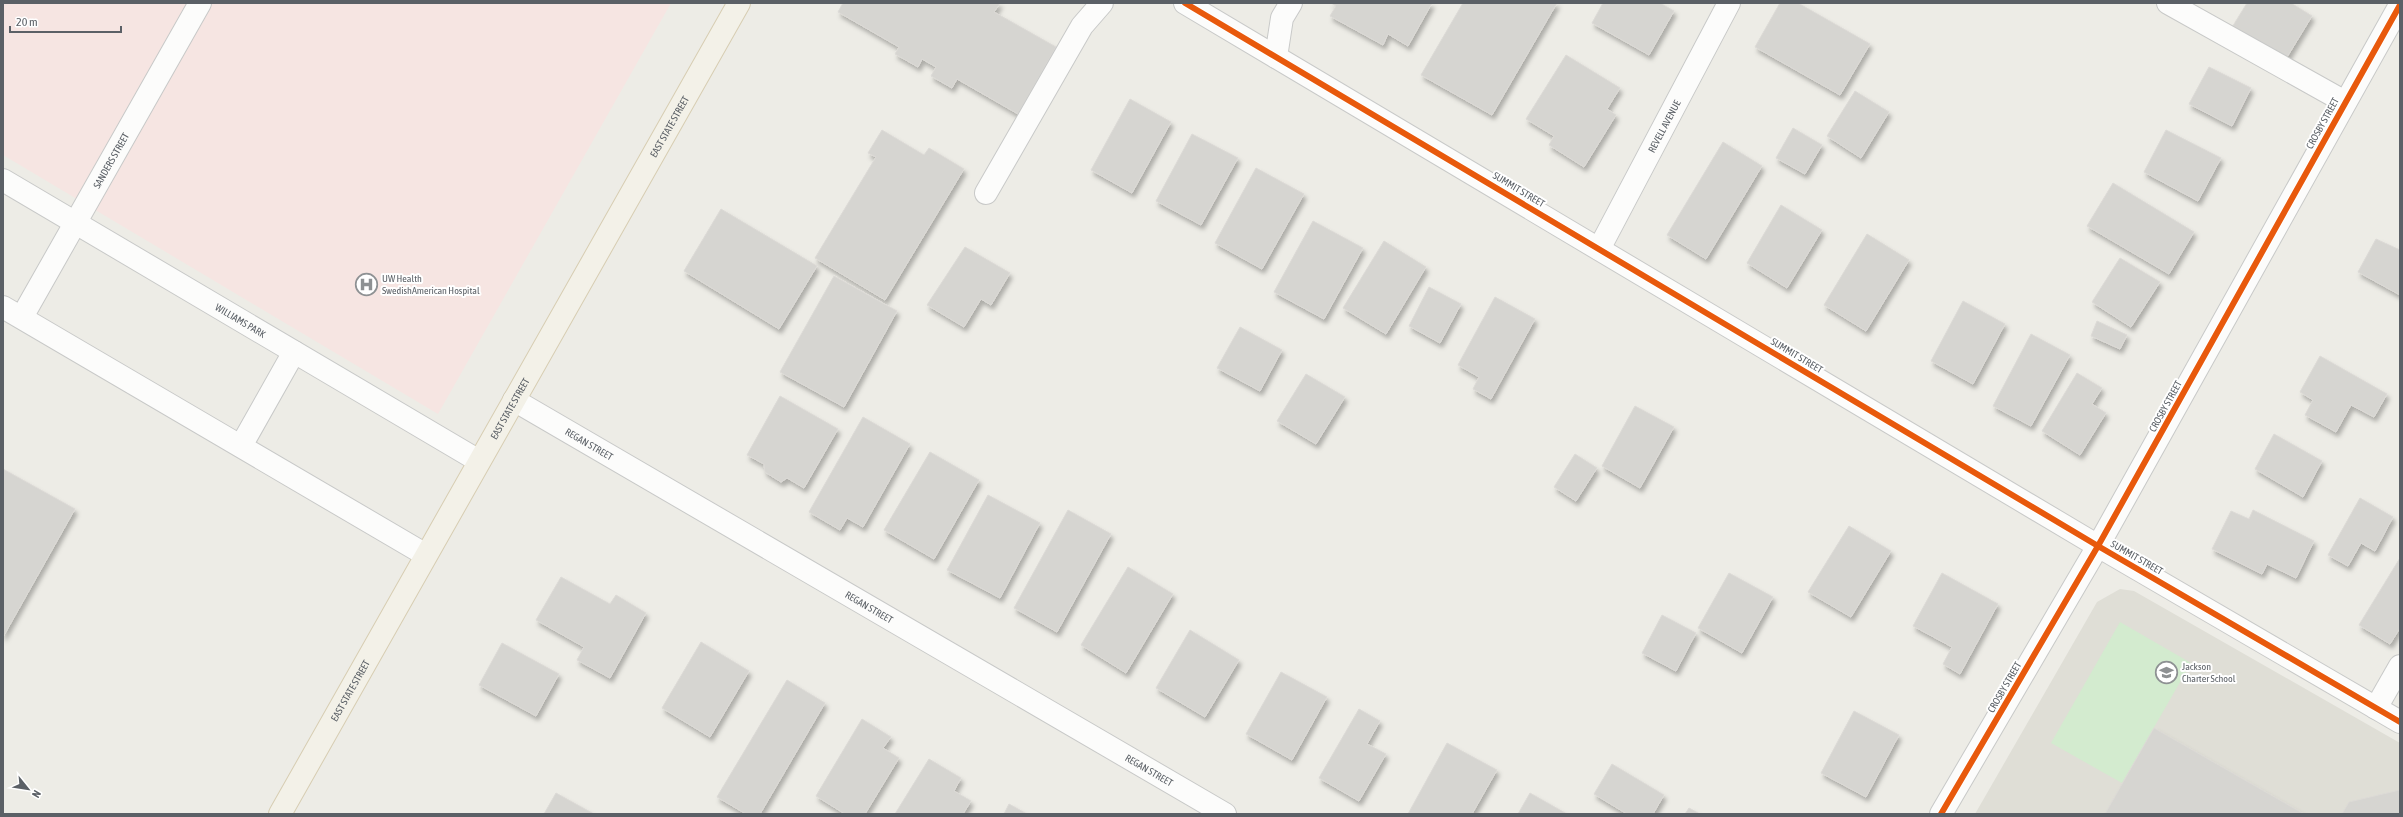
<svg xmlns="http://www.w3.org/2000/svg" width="2403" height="817" font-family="'Asap Condensed',sans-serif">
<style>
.education{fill:#dfded6}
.medical{fill:#f6e5e2}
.green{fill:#d3ebcf}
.building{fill:#d6d5d1;stroke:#dcdad6;filter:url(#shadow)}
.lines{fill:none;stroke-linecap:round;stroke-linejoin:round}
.minor-casing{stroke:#c8c9c8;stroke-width:24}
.major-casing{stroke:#d7cdb2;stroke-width:24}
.minor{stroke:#fcfcfb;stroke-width:22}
.major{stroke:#f3f1e8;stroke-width:22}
.cycleway-casing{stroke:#fff;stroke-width:8}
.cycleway{stroke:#e8590c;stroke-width:6}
.labels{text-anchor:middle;stroke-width:4;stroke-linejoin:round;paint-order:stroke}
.street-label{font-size:10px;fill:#5b6066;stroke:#fff}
.poi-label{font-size:10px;fill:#5b6066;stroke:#fff;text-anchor:start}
</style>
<defs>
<filter id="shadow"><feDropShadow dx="2.5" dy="4.5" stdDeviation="2" flood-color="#0004"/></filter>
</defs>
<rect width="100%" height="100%" fill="#edece6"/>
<path class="education" d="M 2120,589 L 2134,591 L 2400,743 L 2400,814 L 1975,814 L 2097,602 Z"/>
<path class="medical" d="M 3,3 L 671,3 L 438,414 L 3,155 Z"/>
<path class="green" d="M 2120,622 L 2191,663 L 2122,783 L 2051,743 Z"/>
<path class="building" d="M 843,3 L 1000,3 L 994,12 L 1056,47 L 1018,114 L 957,79 L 952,88 L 931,76 L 936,67 L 922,59 L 918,67 L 895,54 L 899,47 L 838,12 Z
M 1331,3 L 1432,3 L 1408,46 L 1388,34 L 1383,45 L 1330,16 L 1336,6 Z
M 1463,3 L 1557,3 L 1492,115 L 1421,75 Z
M 1603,3 L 1660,3 L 1674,11 L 1649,55 L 1592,23 Z
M 1780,3 L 1798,3 L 1870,44 L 1840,95 L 1755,47 Z
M 2247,3 L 2291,3 L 2312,16 L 2284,62 L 2231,29 Z
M 1566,55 L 1620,88 L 1607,109 L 1616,115 L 1584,167 L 1549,145 L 1554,136 L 1526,119 Z
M 2209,67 L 2251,88 L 2232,126 L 2189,104 Z
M 1855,91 L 1889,112 L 1861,158 L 1827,136 Z
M 1130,99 L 1171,122 L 1132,193 L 1091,170 Z
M 1793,128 L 1822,145 L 1805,174 L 1776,158 Z
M 882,130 L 924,155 L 929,148 L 964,169 L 885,300 L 815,258 L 876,157 L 868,153 Z
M 2166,130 L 2221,158 L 2198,201 L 2144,172 Z
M 1192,134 L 1238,158 L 1201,225 L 1156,201 Z
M 1723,142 L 1762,166 L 1706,259 L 1667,235 Z
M 1256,168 L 1304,194 L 1262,269 L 1215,243 Z
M 2113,183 L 2194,232 L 2169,274 L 2087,226 Z
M 1781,205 L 1822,230 L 1787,288 L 1747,263 Z
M 721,209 L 817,266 L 779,329 L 684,271 Z
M 1313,221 L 1363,248 L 1324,319 L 1274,292 Z
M 1867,234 L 1909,260 L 1866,331 L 1824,305 Z
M 2376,239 L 2400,250 L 2400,295 L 2358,272 Z
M 1384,241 L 1426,267 L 1386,334 L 1343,308 Z
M 965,247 L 1010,273 L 991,305 L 981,299 L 964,327 L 927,305 Z
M 2120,258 L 2160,282 L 2131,327 L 2092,302 Z
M 834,276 L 897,311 L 844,407 L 780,372 Z
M 1429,287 L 1461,304 L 1440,343 L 1409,326 Z
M 1495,297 L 1535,319 L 1491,399 L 1473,389 L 1479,377 L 1458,365 Z
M 1963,301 L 2005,324 L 1973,384 L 1931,361 Z
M 2097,321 L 2127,335 L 2120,349 L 2091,336 Z
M 1240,327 L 1282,350 L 1260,391 L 1217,368 Z
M 2031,334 L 2070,355 L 2031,426 L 1993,406 Z
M 2320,356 L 2387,394 L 2374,417 L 2351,405 L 2336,432 L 2305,415 L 2313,400 L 2300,392 Z
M 2077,373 L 2102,388 L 2092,404 L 2106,413 L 2080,455 L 2042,431 Z
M 1306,374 L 1345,397 L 1316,444 L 1277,421 Z
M 780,396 L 838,429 L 804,488 L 787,478 L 781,482 L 765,472 L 764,464 L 747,455 Z
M 1635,406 L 1674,427 L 1640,488 L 1602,466 Z
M 863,417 L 910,444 L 863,527 L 847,518 L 840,530 L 809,512 Z
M 2274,434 L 2322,461 L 2303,497 L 2255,469 Z
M 930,452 L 979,480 L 934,559 L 884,530 Z
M 1575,454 L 1597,468 L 1576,501 L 1554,487 Z
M 3,469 L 75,509 L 3,637 Z
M 988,495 L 1040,523 L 1000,598 L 947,570 Z
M 2360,498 L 2393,517 L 2375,551 L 2361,543 L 2348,566 L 2328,555 Z
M 1068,510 L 1111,534 L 1057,632 L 1014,608 Z
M 2253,510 L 2314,541 L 2296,578 L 2267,564 L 2262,574 L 2212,549 L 2231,511 L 2249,519 Z
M 1849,526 L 1891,551 L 1851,617 L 1808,592 Z
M 2400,558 L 2400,628 L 2390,644 L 2359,625 Z
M 1128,567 L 1173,594 L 1126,673 L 1081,645 Z
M 1729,573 L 1773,597 L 1742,653 L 1698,628 Z
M 1942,573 L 1998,604 L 1960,674 L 1943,664 L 1952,647 L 1913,626 Z
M 561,577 L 610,604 L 616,595 L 646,613 L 610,678 L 577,660 L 584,647 L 536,620 Z
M 1662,615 L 1696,633 L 1676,671 L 1642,653 Z
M 1190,630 L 1239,660 L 1205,717 L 1156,688 Z
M 701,642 L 749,671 L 710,737 L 662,708 Z
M 502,643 L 559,674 L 536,716 L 479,685 Z
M 1281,672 L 1327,697 L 1292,760 L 1246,734 Z
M 787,680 L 825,703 L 760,814 L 746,814 L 717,797 Z
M 1359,709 L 1380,721 L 1367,744 L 1386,754 L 1359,801 L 1319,778 Z
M 1854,711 L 1899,735 L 1866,797 L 1821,773 Z
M 862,719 L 891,737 L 883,748 L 899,758 L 865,814 L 845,814 L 816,796 Z
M 2154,728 L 2304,814 L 2105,814 Z
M 1447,743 L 1497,770 L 1472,814 L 1408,814 Z
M 929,759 L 961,778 L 954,791 L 971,801 L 963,814 L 895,814 Z
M 1612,764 L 1664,795 L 1653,814 L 1627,814 L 1594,794 Z
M 2400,790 L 2400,814 L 2342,814 L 2349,802 Z
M 556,793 L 594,814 L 544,814 Z
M 1530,793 L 1567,814 L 1518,814 Z
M 1009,804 L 1027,814 L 1004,814 Z
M 1689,808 L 1700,814 L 1685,814 Z"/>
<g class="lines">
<defs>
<g id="minor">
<path d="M 1185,3 L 2098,546 L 2400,722"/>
<path d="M 2168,3 L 2345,102"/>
<path d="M 1276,57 L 1282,18 L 1291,3"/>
<path id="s1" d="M 3,180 L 479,461"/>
<path d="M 986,193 L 1082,26 L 1102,3"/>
<path id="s2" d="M 1599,249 L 1729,3"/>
<path d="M 3,307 L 426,555"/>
<path id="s3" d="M 22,317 L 200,3"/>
<path id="s4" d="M 514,400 L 1225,814"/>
<path d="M 241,446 L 294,352"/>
<path d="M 2376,708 L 2400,666"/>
<path d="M 1941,814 L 2098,546 L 2400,5"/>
</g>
<g id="major">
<path id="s5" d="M 280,814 L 739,3"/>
</g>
</defs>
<use href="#minor" class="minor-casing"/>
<use href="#major" class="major-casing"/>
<use href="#minor" class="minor"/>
<use href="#major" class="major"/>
<defs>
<path id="cycleway" d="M 1185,3 L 2098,546 L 2400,722
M 1941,814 L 2098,546 L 2400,5"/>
</defs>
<use href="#cycleway" class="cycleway-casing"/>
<use href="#cycleway" class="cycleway"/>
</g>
<defs>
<symbol id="hospital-ring" viewBox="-11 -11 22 22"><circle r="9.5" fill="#fff" stroke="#8e9193" stroke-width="1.5"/><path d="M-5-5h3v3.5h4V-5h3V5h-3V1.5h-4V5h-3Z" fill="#8e9193"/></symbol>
<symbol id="school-ring" viewBox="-11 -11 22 22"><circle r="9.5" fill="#fff" stroke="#8e9193" stroke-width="1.5"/><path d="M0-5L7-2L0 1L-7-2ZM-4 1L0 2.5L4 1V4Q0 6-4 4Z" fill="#8e9193"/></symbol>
</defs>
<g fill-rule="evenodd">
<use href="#hospital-ring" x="354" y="272" width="25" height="25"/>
<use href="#school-ring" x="2154" y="660" width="25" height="25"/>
</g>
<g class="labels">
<g class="street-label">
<text transform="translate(2322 123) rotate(-61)" y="4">CROSBY STREET</text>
<text dy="4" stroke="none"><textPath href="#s2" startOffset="139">REVELL AVENUE</textPath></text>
<text dy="4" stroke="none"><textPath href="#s5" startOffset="790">EAST STATE STREET</textPath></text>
<text dy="4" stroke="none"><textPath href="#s3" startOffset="180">SANDERS STREET</textPath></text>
<text transform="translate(1519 189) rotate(31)" y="4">SUMMIT STREET</text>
<text dy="4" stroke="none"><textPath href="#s1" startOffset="276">WILLIAMS PARK</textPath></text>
<text transform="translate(1797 355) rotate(31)" y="4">SUMMIT STREET</text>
<text transform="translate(2165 406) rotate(-61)" y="4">CROSBY STREET</text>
<text dy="4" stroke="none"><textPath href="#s5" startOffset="466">EAST STATE STREET</textPath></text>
<text dy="4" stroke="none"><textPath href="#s4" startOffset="87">REGAN STREET</textPath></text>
<text transform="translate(2137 557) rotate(30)" y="4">SUMMIT STREET</text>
<text dy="4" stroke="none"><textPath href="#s4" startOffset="411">REGAN STREET</textPath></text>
<text transform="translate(2004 687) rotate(-60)" y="4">CROSBY STREET</text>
<text dy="4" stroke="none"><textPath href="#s5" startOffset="142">EAST STATE STREET</textPath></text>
<text dy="4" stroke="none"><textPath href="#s4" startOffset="735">REGAN STREET</textPath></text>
</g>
<g class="poi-label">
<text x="382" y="282">UW Health<tspan x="382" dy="12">SwedishAmerican Hospital</tspan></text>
<text x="2182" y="670">Jackson<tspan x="2182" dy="12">Charter School</tspan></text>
</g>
</g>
<rect width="2403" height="817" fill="none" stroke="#5b6066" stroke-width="8"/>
<g transform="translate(28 789) rotate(120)" stroke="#ffffff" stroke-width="3" paint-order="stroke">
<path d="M0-3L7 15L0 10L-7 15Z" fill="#5b6066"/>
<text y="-6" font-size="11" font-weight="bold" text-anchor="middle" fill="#5b6066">N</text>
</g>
<path d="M10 26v6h111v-6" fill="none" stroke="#5b6066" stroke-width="2"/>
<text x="16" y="26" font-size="12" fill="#5b6066" stroke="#ffffff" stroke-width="3" paint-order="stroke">20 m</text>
</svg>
